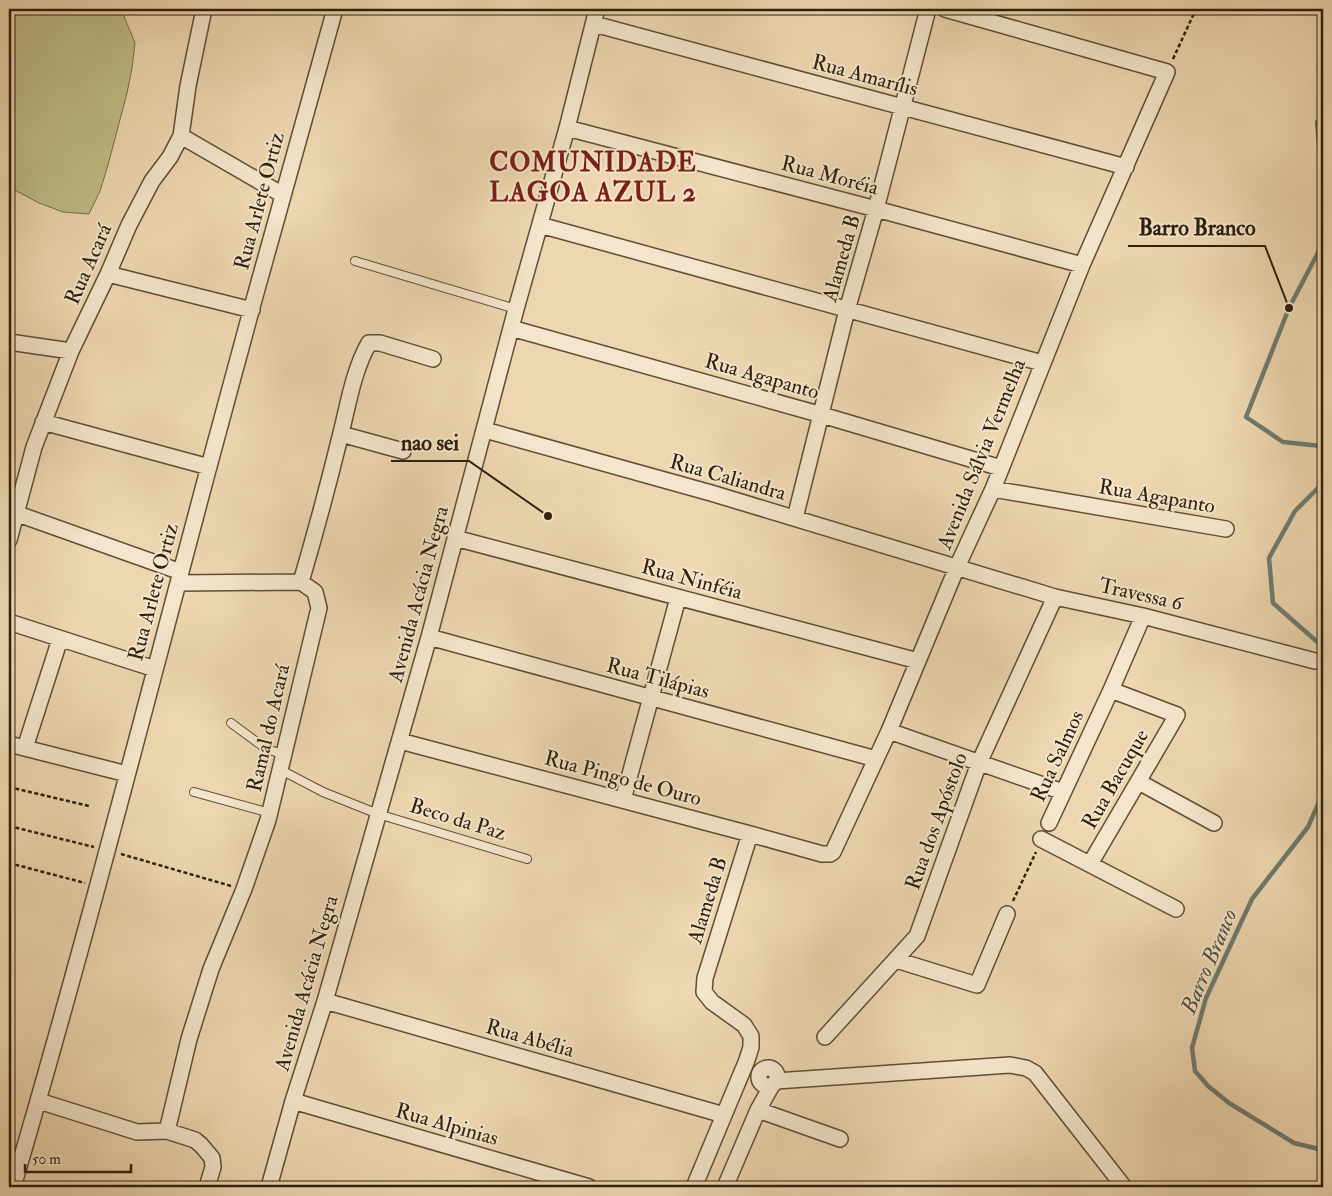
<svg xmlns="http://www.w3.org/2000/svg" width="1332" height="1196" font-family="'IM FELL Double Pica',serif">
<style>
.green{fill:#c0bc86;stroke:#776e49}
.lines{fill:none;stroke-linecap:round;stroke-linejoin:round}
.stream{stroke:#6f7b6f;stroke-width:4.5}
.service-casing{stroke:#5e4e35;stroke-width:10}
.minor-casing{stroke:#5e4e35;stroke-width:18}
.path{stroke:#2e200c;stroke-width:2.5;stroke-dasharray:4 2.5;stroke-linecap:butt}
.service{stroke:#f4e5cc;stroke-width:8}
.minor{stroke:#f4e5cc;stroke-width:15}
.labels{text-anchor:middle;stroke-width:4;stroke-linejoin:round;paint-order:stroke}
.street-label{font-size:21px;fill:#2e200c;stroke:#f4e5cc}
.water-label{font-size:22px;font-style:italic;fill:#4e4e3e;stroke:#f4e5cc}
.district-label{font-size:26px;font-weight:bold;letter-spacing:1px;fill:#7a1f14;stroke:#f4e5cc}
.leader{fill:none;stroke:#2e200c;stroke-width:2}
.callout-dot{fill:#2e200c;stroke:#f4e5cc;stroke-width:2}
.callout-label{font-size:22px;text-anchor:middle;font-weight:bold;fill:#2e200c;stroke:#f4e5cc;stroke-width:4;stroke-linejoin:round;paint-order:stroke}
</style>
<rect width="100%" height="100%" fill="#eed7b0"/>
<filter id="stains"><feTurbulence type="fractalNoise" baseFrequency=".004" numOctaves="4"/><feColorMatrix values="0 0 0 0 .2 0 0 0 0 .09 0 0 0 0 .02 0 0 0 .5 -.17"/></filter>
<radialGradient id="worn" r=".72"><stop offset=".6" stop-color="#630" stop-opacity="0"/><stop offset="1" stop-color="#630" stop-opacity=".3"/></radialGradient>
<path class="green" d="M 9,9 L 121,9 L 135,43 L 132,68 L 127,93 L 108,165 L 100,191 L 89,214 L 63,212 L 39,203 L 9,187 Z"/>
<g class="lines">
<path class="stream" d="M 1323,120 L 1317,122 L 1321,166 L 1322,245 L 1289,308 L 1246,417 L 1283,442 L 1321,446 L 1323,448
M 1323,483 L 1295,511 L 1269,558 L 1273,603 L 1323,647
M 1323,793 L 1308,827 L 1252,899 L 1206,998 L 1192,1048 L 1195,1071 L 1208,1086 L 1229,1103 L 1294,1143 L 1323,1150"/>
<defs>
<path id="service" d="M 355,261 L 516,309
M 231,723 L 265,748 L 284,755
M 281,770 L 323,792 L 378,814 L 527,859
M 194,792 L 270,813"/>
<path id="minor" d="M 594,24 L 1126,167
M 567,128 L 876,209 L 1082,265
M 181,136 L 283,195
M 540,225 L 1042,363
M 108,274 L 252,310
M 511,328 L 822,415 L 1001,468
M 9,342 L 71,351
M 43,422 L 209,467
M 485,430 L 711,493 L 1055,597 L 1143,616 L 1315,661
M 341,434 L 403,451
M 993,489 L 1226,529
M 15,513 L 181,572
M 795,518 L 847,310 L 876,209 L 928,9
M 455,538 L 918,661
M 9,540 L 34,447 L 71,351 L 108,274 L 129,225 L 152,181 L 170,157 L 181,136 L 188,86 L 204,9
M 301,582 C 315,534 328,486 340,437 C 348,406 353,371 369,343 L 380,343 L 433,359
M 9,622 L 155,669
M 429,637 L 876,759
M 889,731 L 1063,792
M 400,741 L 750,834 L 822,854 L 830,854 L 833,852 L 889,731 L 957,567 L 993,489 L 1082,265 L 1167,72 L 945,9
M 9,744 L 127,774
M 25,748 L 60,639
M 1139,782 L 1214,823
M 623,800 L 678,598
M 1049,823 L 1111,690 L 1143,616
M 1041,839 L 1176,909
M 1090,864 L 1177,715 L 1111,690
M 896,960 L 977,985 L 1007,914
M 325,1001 L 724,1115
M 825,1037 L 917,936 L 979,763 L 1055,597
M759 1077a9 9 0 1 1 18 0a9 9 0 1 1-18 0Z
M 776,1081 L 1010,1065 L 1026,1068 L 1035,1073 L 1124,1187
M 39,1101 L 137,1132 L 167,1131 L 195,1140 L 201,1145 L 212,1158 L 213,1167 L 207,1187
M 293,1101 L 589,1187
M 758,1110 L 840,1139
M 167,1131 L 189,1039 L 211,969 L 244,889 L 268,820 L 319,608 L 315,592 L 301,582 L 178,583
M 13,1187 C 83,950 144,710 208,470 C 249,316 292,162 335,9
M 269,1187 L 293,1101 L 325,1001 L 429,637 L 516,309 L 567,128 L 597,9
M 694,1187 L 747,1060 L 751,1047 L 751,1036 L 744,1025 L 712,1002 L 704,992 L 705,978 L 750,834
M 725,1187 L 758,1110 L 772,1085"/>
</defs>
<use href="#service" class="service-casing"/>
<use href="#minor" class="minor-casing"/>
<path class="path" d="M 1173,59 L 1196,9
M 9,787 L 89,806
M 9,826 L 94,847
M 121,854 L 231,886
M 9,863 L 85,883
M 1013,901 L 1036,852"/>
<use href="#service" class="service"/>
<use href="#minor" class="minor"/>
</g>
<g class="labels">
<g class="street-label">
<text transform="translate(865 75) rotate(15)" y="7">Rua Amarílis</text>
<text transform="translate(830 175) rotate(15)" y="7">Rua Moréia</text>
<text transform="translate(259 201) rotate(-75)" y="7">Rua Arlete Ortiz</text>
<text transform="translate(841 258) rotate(-74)" y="7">Alameda B</text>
<text transform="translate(88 264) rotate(-66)" y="7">Rua Acará</text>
<text transform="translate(762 376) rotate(16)" y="7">Rua Agapanto</text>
<text transform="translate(981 454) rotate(-68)" y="7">Avenida Sálvia Vermelha</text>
<text transform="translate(728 477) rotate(16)" y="7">Rua Caliandra</text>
<text transform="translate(1157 496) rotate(10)" y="7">Rua Agapanto</text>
<text transform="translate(692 579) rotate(15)" y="7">Rua Ninféia</text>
<text transform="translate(153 592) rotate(-75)" y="7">Rua Arlete Ortiz</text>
<text transform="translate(418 594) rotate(-75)" y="7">Avenida Acácia Negra</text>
<text transform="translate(1141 594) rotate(13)" y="7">Travessa 6</text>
<text transform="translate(658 678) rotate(15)" y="7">Rua Tilápias</text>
<text transform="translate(268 728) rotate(-77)" y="7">Ramal do Acará</text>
<text transform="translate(1057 756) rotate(-65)" y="7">Rua Salmos</text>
<text transform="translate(623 778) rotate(15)" y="7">Rua Pingo de Ouro</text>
<text transform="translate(1115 779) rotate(-60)" y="7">Rua Bacuque</text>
<text transform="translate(458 819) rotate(17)" y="7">Beco da Paz</text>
<text transform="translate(936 821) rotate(-70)" y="7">Rua dos Apóstolo</text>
<text transform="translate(707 900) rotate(-73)" y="7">Alameda B</text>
<text transform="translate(306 983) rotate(-74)" y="7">Avenida Acácia Negra</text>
<text transform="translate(530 1038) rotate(16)" y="7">Rua Abélia</text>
<text transform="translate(447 1124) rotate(16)" y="7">Rua Alpinias</text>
</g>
<g class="water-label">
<text transform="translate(1208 961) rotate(-67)" y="8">Barro Branco</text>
</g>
<g class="district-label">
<text x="593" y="171">COMUNIDADE<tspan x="593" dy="30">LAGOA AZUL 2</tspan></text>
</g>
</g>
<path class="leader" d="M1289 308L1265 246H1128M548 516L469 461H391"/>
<g class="callout-dot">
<circle cx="1289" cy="308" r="5"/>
<circle cx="548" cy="516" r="5"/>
</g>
<g class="callout-label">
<text x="1197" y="235">Barro Branco</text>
<text x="430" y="450">nao sei</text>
</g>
<rect width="1332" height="1196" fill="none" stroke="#eed7b0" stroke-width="30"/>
<rect x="10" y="10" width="1312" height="1176" fill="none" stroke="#2e200c" stroke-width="2.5"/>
<rect x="15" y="15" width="1302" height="1166" fill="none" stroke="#2e200c"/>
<path d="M25 1164v8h106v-8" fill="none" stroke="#2e200c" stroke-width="2.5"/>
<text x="32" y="1164" font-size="15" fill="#2e200c" stroke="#f4e5cc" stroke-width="4" paint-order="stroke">50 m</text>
<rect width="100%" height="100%" filter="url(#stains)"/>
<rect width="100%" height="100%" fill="url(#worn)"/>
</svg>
